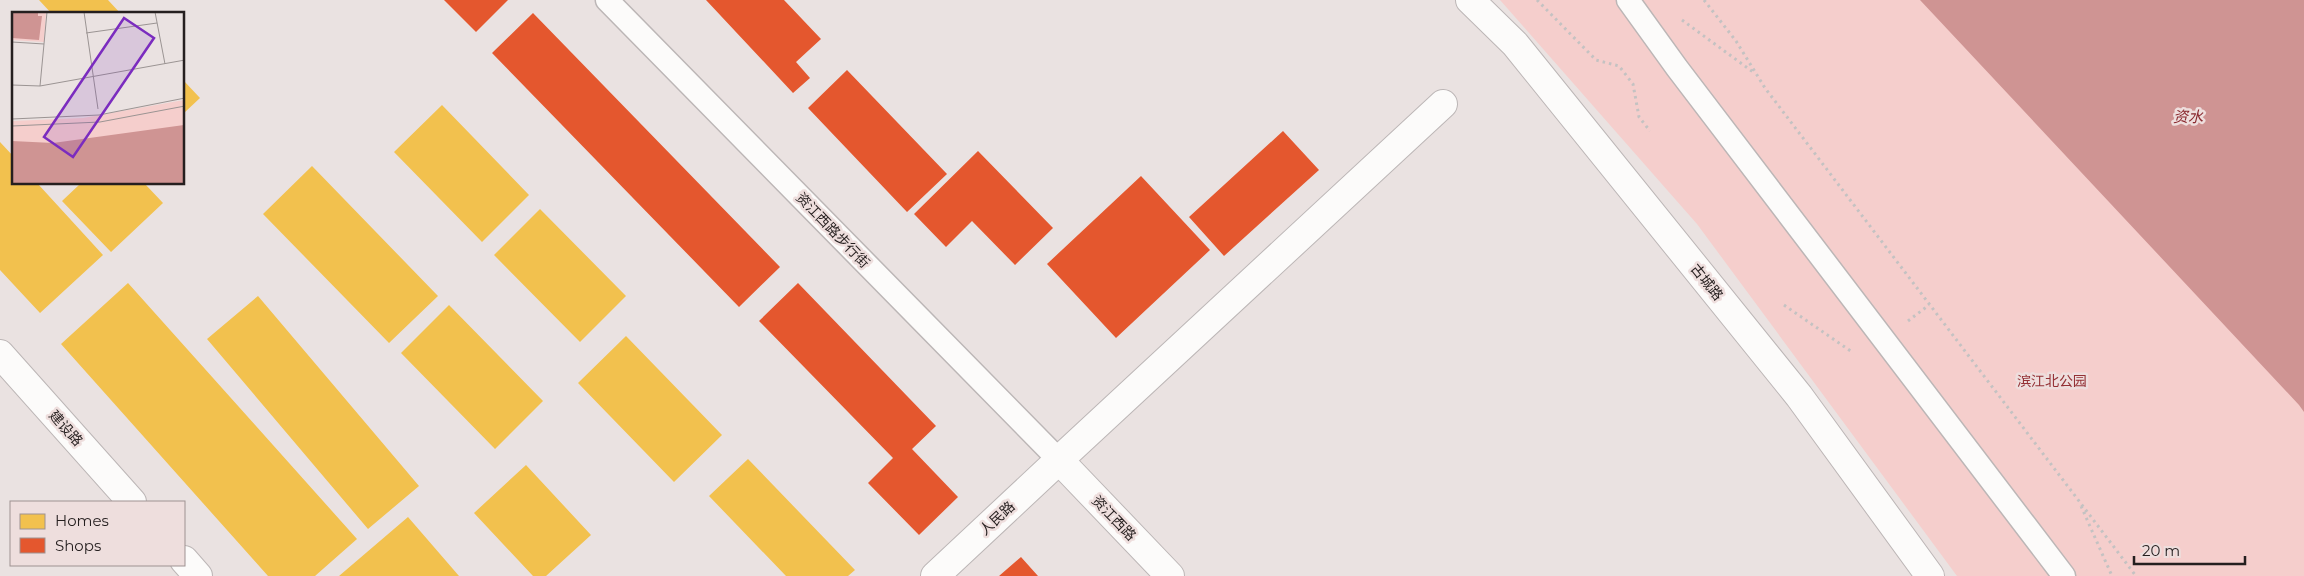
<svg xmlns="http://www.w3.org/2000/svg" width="2304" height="576" font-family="Montserrat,'Noto Sans SC',sans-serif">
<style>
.green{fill:#f5cecc}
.water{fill:#cf9493}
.homes{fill:#f2c14e}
.shops{fill:#e4572e}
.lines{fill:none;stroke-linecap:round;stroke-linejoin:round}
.pedestrian-casing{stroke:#bcb6b6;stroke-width:25}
.minor-casing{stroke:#bcb6b6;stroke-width:30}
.tertiary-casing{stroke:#bcb6b6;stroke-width:30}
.path{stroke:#c4c2c2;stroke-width:3;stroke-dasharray:2.5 4;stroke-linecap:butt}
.pedestrian{stroke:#fcfbfa;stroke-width:22}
.minor{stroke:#fcfbfa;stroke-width:28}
.tertiary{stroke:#fcfbfa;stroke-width:28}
.labels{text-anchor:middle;stroke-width:5;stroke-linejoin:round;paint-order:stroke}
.street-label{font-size:14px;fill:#251f1f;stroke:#eededd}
.park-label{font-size:14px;fill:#943135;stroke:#eededd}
.water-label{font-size:15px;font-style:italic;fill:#89272d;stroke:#eededd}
.inset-road{fill:none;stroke:#9b9493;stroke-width:1}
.view{fill:#7b2cbf;fill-opacity:0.15;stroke:#7b2cbf;stroke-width:2.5}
.inset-edge{fill:none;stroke:#251f1f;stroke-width:2.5}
</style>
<rect width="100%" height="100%" fill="#eae2e1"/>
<path class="green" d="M 1500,0 L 1968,0 L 2304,395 L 2304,576 L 1957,576 L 1697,224 Z"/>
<path class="water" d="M 1920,0 L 2304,0 L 2304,412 L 2299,405 Z"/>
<path class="homes" d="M 39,0 L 108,0 L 121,14 L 52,14 Z
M 184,81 L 200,98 L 184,113 Z
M 442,105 L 529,195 L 482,242 L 394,152 Z
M 0,142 L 14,157 L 14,184 L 38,184 L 103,255 L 40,313 L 0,270 Z
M 312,166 L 438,296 L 389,343 L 263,214 Z
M 80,184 L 145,184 L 163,203 L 111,252 L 62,201 Z
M 540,209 L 626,296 L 580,342 L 494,255 Z
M 128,283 L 357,539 L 315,576 L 268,576 L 61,344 Z
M 258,296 L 419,486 L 368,529 L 207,339 Z
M 449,305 L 543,401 L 495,449 L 401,353 Z
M 626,336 L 722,435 L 674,482 L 578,383 Z
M 748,459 L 855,570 L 848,576 L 786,576 L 709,496 Z
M 526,465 L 591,535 L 546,576 L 533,576 L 474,513 Z
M 408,517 L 459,576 L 339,576 Z"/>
<path class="shops" d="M 444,0 L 508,0 L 476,32 Z
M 706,0 L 784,0 L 821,39 L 796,62 L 810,78 L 793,93 Z
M 533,13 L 780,267 L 739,307 L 492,53 Z
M 847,70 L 947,174 L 907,212 L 808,108 Z
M 1283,131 L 1319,170 L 1224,256 L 1189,217 Z
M 978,151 L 1053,228 L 1015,265 L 972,221 L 946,247 L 914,214 Z
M 1141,176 L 1210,250 L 1116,338 L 1047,264 Z
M 798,283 L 936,426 L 912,449 L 958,497 L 919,535 L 868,483 L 893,458 L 759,321 Z
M 1021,557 L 1038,576 L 999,576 Z"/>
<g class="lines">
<defs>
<path id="pedestrian" d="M 607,0 L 1059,460
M 1628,0 L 1677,68 L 2064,576"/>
<path id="minor" d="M 1059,460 L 1443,104"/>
<path id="tertiary" d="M 1470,0 L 1515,44 L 1799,396 L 1930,576
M 0,354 L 132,502
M 184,560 L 198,576
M 935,576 L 1059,460 L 1170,576"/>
</defs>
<use href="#pedestrian" class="pedestrian-casing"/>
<use href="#minor" class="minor-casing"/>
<use href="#tertiary" class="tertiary-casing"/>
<path class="path" d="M 1537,0 L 1596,60 L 1619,66 L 1633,84 L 1639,117 L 1650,131
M 1704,0 L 1736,41 L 1765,88 L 2136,576
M 1682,20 L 1753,72
M 1784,305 L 1852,352
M 1908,321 L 1929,305
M 2081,506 L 2112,576"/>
<use href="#pedestrian" class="pedestrian"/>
<use href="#minor" class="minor"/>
<use href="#tertiary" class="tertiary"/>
</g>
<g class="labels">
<g class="street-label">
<text transform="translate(833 230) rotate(46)" y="5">资江西路步行街</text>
<text transform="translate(1707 282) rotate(51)" y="5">古城路</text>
<text transform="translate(66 428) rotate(48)" y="5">建设路</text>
<text transform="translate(997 518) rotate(-43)" y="5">人民路</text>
<text transform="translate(1114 518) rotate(46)" y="5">资江西路</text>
</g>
<g class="park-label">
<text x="2052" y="386">滨江北公园</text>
</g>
<g class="water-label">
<text x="2188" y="122">资水</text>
</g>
</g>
<g transform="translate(12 12)">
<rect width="172" height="172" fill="#eae2e1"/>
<path d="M 0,0 L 34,0 L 32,30 L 0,28 ZM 172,88 L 172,115 L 46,132 L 0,131 L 0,109 L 71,106 Z" fill="#f5cecc"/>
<path d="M 0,0 L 26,0 L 26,4 L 30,4 L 27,28 L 0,26 ZM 172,113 L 172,172 L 0,172 L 0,129 L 41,131 Z" fill="#cf9493"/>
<path class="inset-road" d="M 72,0 L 86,97M 143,0 L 153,52M 74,21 L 145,11M 0,30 L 32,32 L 35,0M 0,73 L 28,74 L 173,48M 28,74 L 32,32M 0,107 L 87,103 L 173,86M 0,114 L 88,110 L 173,94"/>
<path class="view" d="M 112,6 L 142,26 L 61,145 L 32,125 Z"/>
<rect width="172" height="172" class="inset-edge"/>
</g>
<rect x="10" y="501" width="175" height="65" fill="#eededd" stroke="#9e9291"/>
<rect x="20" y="514" width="25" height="15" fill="#f2c14e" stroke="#9e9291"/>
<text x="55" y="526" font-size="15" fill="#251f1f">Homes</text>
<rect x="20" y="538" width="25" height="15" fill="#e4572e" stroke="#9e9291"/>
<text x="55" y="551" font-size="15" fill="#251f1f">Shops</text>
<path d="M2134 556v8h111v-8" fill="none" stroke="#251f1f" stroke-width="2.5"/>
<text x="2142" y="556" font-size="15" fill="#251f1f" stroke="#eededd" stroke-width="4" paint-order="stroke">20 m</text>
</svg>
